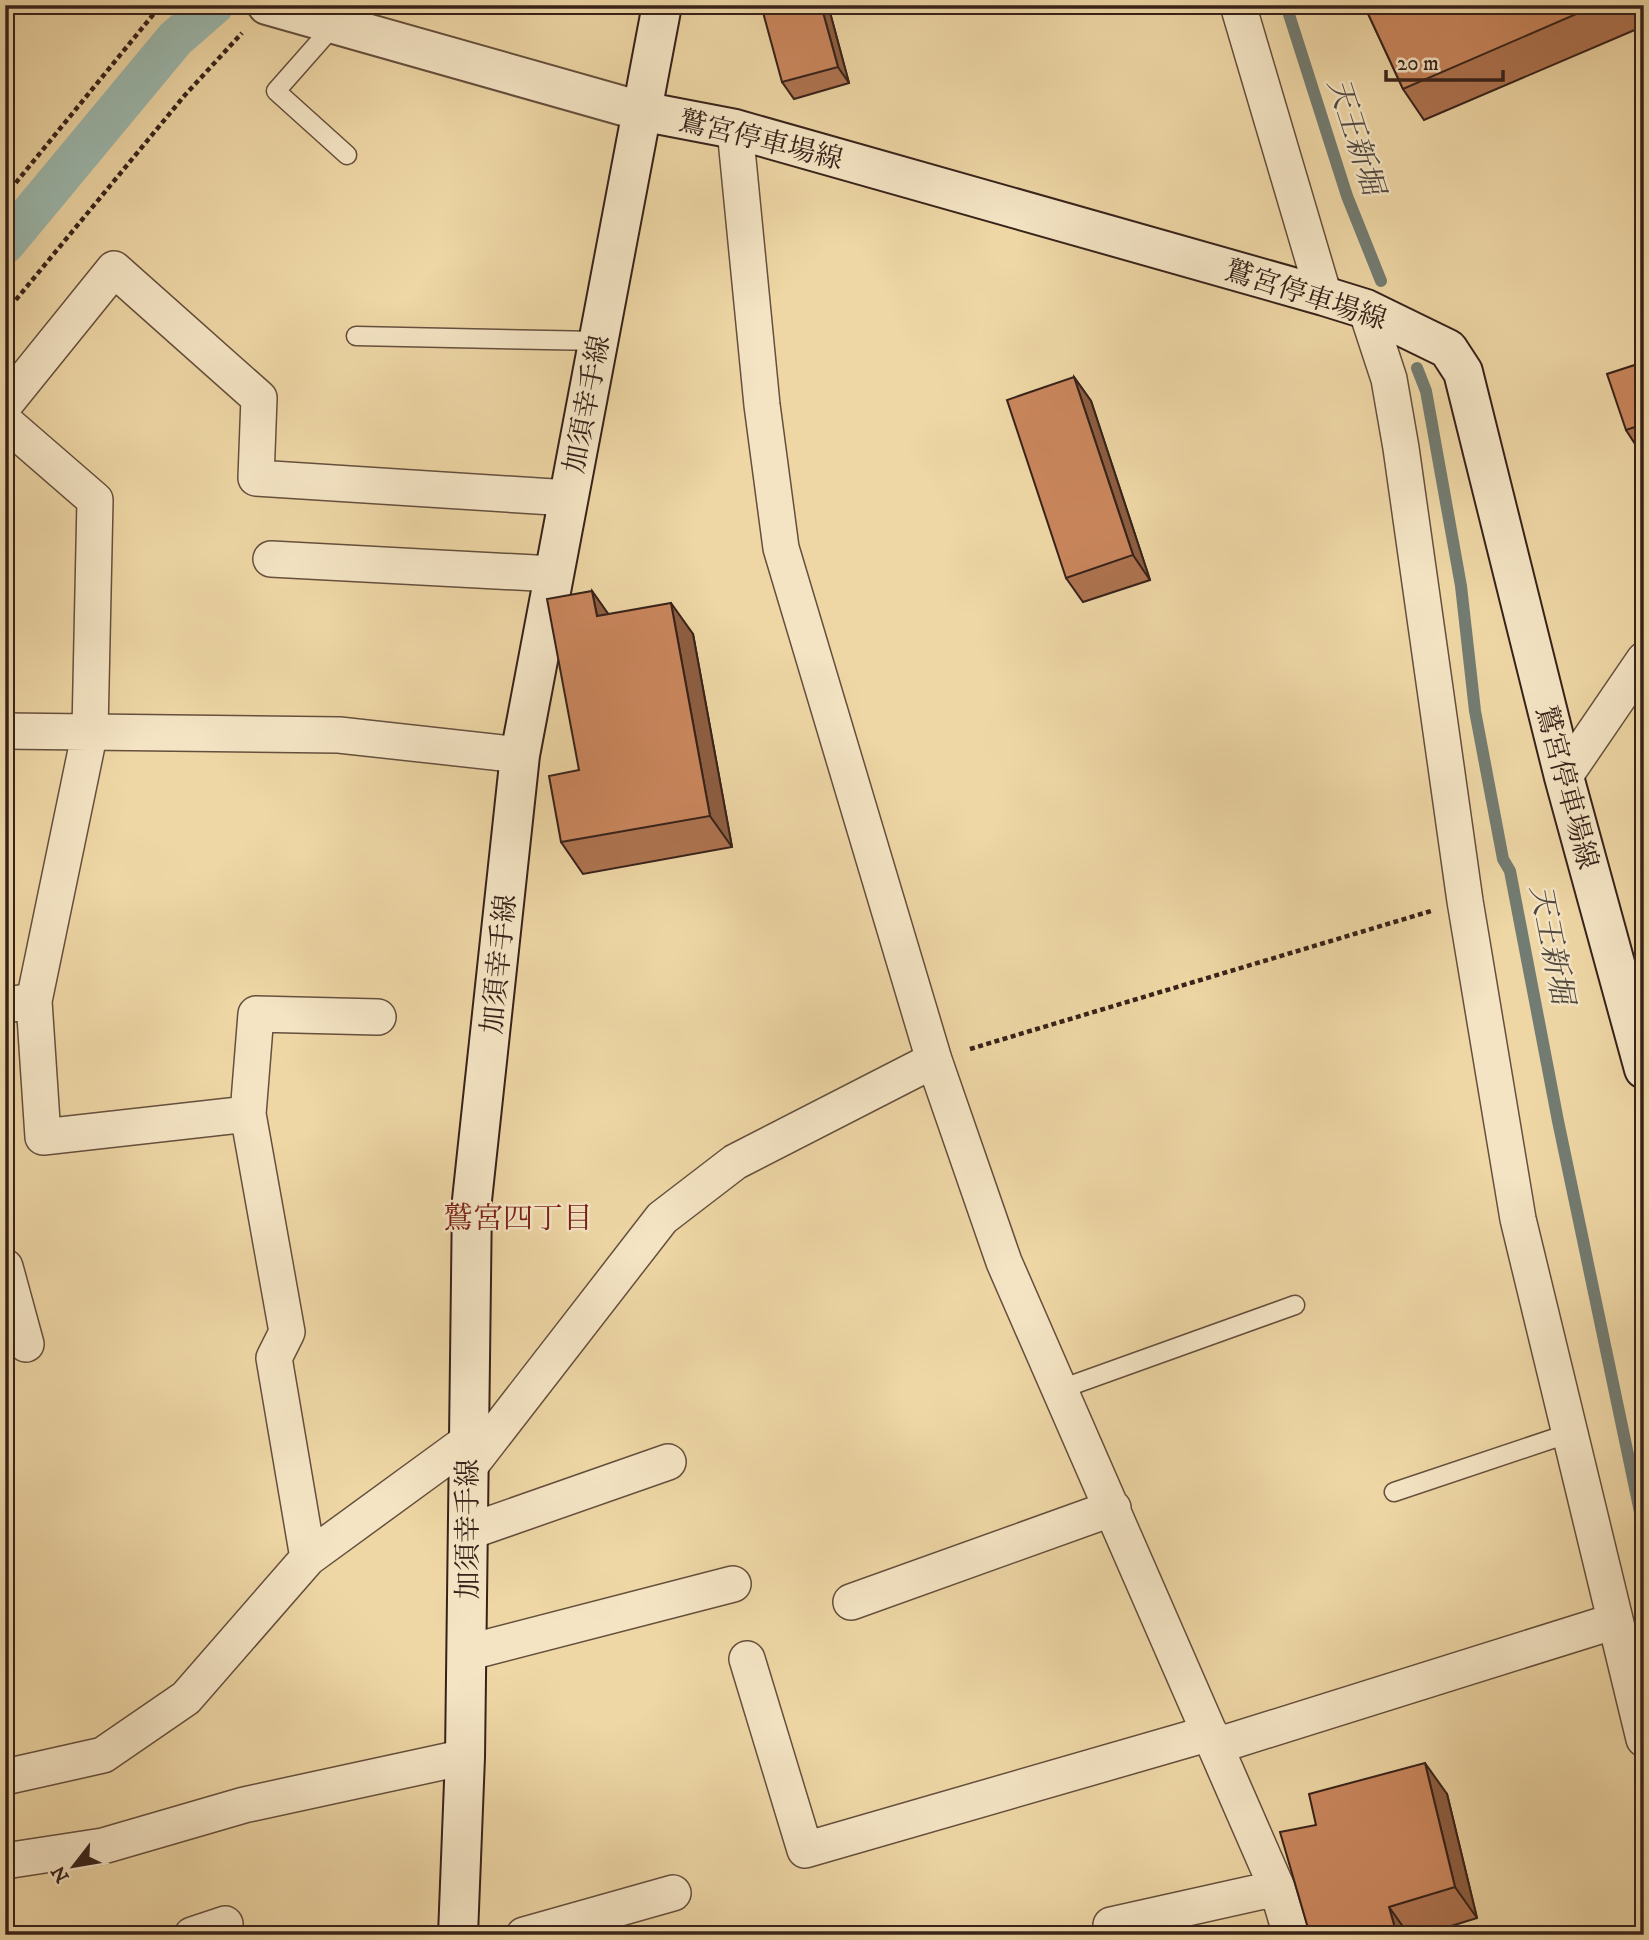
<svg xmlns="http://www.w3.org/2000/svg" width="1649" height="1940" font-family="'IM FELL DW Pica','Noto Serif JP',serif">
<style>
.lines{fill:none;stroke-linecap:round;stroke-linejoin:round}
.stream{stroke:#737c72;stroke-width:12}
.canal{stroke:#9bb8ad;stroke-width:40}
.service-casing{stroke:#654f3d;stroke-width:21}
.minor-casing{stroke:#654f3d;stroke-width:38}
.tertiary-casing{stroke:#654f3d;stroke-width:42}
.secondary-casing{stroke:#37221a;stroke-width:42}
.path{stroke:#37221a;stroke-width:4.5;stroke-dasharray:5 3.5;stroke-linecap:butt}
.service{stroke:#f4e4c4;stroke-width:18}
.minor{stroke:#f4e4c4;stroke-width:35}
.tertiary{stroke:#f4e4c4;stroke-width:38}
.secondary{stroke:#f4e4c4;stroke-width:38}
.wall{fill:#ae7350;stroke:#37221a;stroke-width:2}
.shaded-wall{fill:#8d5e41;stroke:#37221a;stroke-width:2}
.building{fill:#ca865d;stroke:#37221a;stroke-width:2}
.labels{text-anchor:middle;stroke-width:5;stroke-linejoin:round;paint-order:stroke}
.street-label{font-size:28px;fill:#37221a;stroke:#f4e4c4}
.water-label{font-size:30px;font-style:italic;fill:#50483f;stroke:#f4e4c4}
.neighbourhood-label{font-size:30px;fill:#7a1f14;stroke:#f4e4c4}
</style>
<rect width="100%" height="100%" fill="#eed6a5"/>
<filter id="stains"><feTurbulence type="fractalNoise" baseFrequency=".00286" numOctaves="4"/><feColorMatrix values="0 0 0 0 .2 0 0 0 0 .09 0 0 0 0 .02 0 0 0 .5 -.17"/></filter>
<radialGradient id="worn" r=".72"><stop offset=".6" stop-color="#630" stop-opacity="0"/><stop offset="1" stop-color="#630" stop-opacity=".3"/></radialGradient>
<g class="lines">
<path class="stream" d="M 1286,5 L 1347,196 L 1381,281
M 1417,368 L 1426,391 L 1461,586 L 1475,711 L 1503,859 L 1510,871 L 1558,1121 L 1644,1531"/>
<path class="canal" d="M 5,244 L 175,39 L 214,5"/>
<defs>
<path id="service" d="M 336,23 L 276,91 L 347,155
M 356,336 L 598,341
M 1061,1389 L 1295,1305
M 1394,1492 L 1570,1433"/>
<path id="minor" d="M 1238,5 L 1324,296
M 735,129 L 762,405 L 781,548 L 934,1060 L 1004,1262 L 1277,1888 L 1291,1935
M 1366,309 L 1389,379 L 1401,448 L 1465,901 L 1518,1219 L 1644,1739
M 5,404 L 114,269 L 259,398 L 256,478 L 569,498
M 5,422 L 95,500 L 90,731 L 34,1001 L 5,1005
M 271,559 L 554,574
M 5,731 L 339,735 L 520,755
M 1564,777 L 1644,660
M 34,1001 L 43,1137 L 248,1114 L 256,1014 L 378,1017
M 248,1114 L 287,1332 L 274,1358 L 308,1558
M 5,1267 L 26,1344
M 469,1467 L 662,1218 L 735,1162 L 934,1060
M 468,1532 L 668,1462
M 851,1602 L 1113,1508
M 466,1653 L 733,1584
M 747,1659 L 805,1850 L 1210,1733
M 1216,1746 L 1615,1621
M 5,1777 L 103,1755 L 186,1698 L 308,1558 L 467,1442
M 5,1861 L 103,1846 L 244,1805 L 465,1757
M 192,1935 L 225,1924
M 524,1935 L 673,1893
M 1114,1935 L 1111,1925 L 1277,1888"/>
<path id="tertiary" d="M 267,5 L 641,111"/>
<path id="secondary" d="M 641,111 L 735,129 L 1324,296 L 1366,309 L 1448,349 L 1463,372 L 1564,777 L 1644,1069
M 458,1935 L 465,1757 L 472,1200 L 520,755 L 662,5"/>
</defs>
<use href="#service" class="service-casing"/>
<use href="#minor" class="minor-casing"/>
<use href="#tertiary" class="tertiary-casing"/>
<use href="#secondary" class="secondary-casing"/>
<path class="path" d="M 5,196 L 161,5
M 5,313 L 185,95 L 242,33
M 970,1049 L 1431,911"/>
<use href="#service" class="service"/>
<use href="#minor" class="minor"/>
<use href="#tertiary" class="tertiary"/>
<use href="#secondary" class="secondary"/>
</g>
<path class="wall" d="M 828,5 L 849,83 L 794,99 L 782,82 Z
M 1364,5 L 1643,5 L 1644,26 L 1424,120 L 1403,89 Z
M 1644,362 L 1644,444 L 1637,447 L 1626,430 Z
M 1074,377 L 1091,401 L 1150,580 L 1083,602 L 1066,578 Z
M 592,591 L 608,614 L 693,634 L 732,847 L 583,874 L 561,842 L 579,770 Z
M 1447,1794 L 1477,1918 L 1422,1935 L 1310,1935 L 1316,1825 Z"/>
<path class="shaded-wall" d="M 821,5 L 828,5 L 849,83 L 838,67 Z
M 1639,5 L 1643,5 L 1644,12 Z
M 1074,377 L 1091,401 L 1150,580 L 1133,555 Z
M 592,591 L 614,622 L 597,616 Z
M 671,603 L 693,634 L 732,847 L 710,816 Z
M 1425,1763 L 1447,1794 L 1477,1918 L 1455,1887 Z
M 1389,1907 L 1409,1935 L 1397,1935 Z"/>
<path class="building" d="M 761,5 L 821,5 L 838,67 L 782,82 Z
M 1364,5 L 1597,5 L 1403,89 Z
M 1644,362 L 1644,424 L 1626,430 L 1607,374 Z
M 1074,377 L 1133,555 L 1066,578 L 1007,400 Z
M 592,591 L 597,616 L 671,603 L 710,816 L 561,842 L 549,776 L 579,770 L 547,599 Z
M 1425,1763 L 1455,1887 L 1389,1907 L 1397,1935 L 1310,1935 L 1280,1832 L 1316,1825 L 1309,1794 Z"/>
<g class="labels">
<g class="street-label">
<text transform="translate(761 139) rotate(14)" y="10">鷲宮停車場線</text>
<text transform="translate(1306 294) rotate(18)" y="10">鷲宮停車場線</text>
<text transform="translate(586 404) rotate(-79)" y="10">加須幸手線</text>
<text transform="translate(1568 787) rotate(75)" y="10">鷲宮停車場線</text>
<text transform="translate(498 964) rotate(-84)" y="10">加須幸手線</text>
<text transform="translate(467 1529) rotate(-90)" y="10">加須幸手線</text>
</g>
<g class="water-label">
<text transform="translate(1356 136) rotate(72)" y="10">天王新堀</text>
<text transform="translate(1552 944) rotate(79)" y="10">天王新堀</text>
</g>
<g class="neighbourhood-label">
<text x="518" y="1228">鷲宮四丁目</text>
</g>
</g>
<rect width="1649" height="1940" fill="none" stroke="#eed6a5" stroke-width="28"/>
<rect x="7" y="7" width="1635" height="1926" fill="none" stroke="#37221a" stroke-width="3.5"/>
<rect x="14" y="14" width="1621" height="1912" fill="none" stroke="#37221a" stroke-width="2"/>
<g transform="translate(74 1866) rotate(239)" stroke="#f4e4c4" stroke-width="5" paint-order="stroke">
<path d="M0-5L12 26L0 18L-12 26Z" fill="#37221a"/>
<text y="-10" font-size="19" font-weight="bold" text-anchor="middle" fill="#37221a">N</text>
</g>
<path d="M1386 70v10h117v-10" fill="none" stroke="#37221a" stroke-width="3.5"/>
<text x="1397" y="70" font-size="21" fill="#37221a" stroke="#f4e4c4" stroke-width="5" paint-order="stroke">20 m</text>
<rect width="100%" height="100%" filter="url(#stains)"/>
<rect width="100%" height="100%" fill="url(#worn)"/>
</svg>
